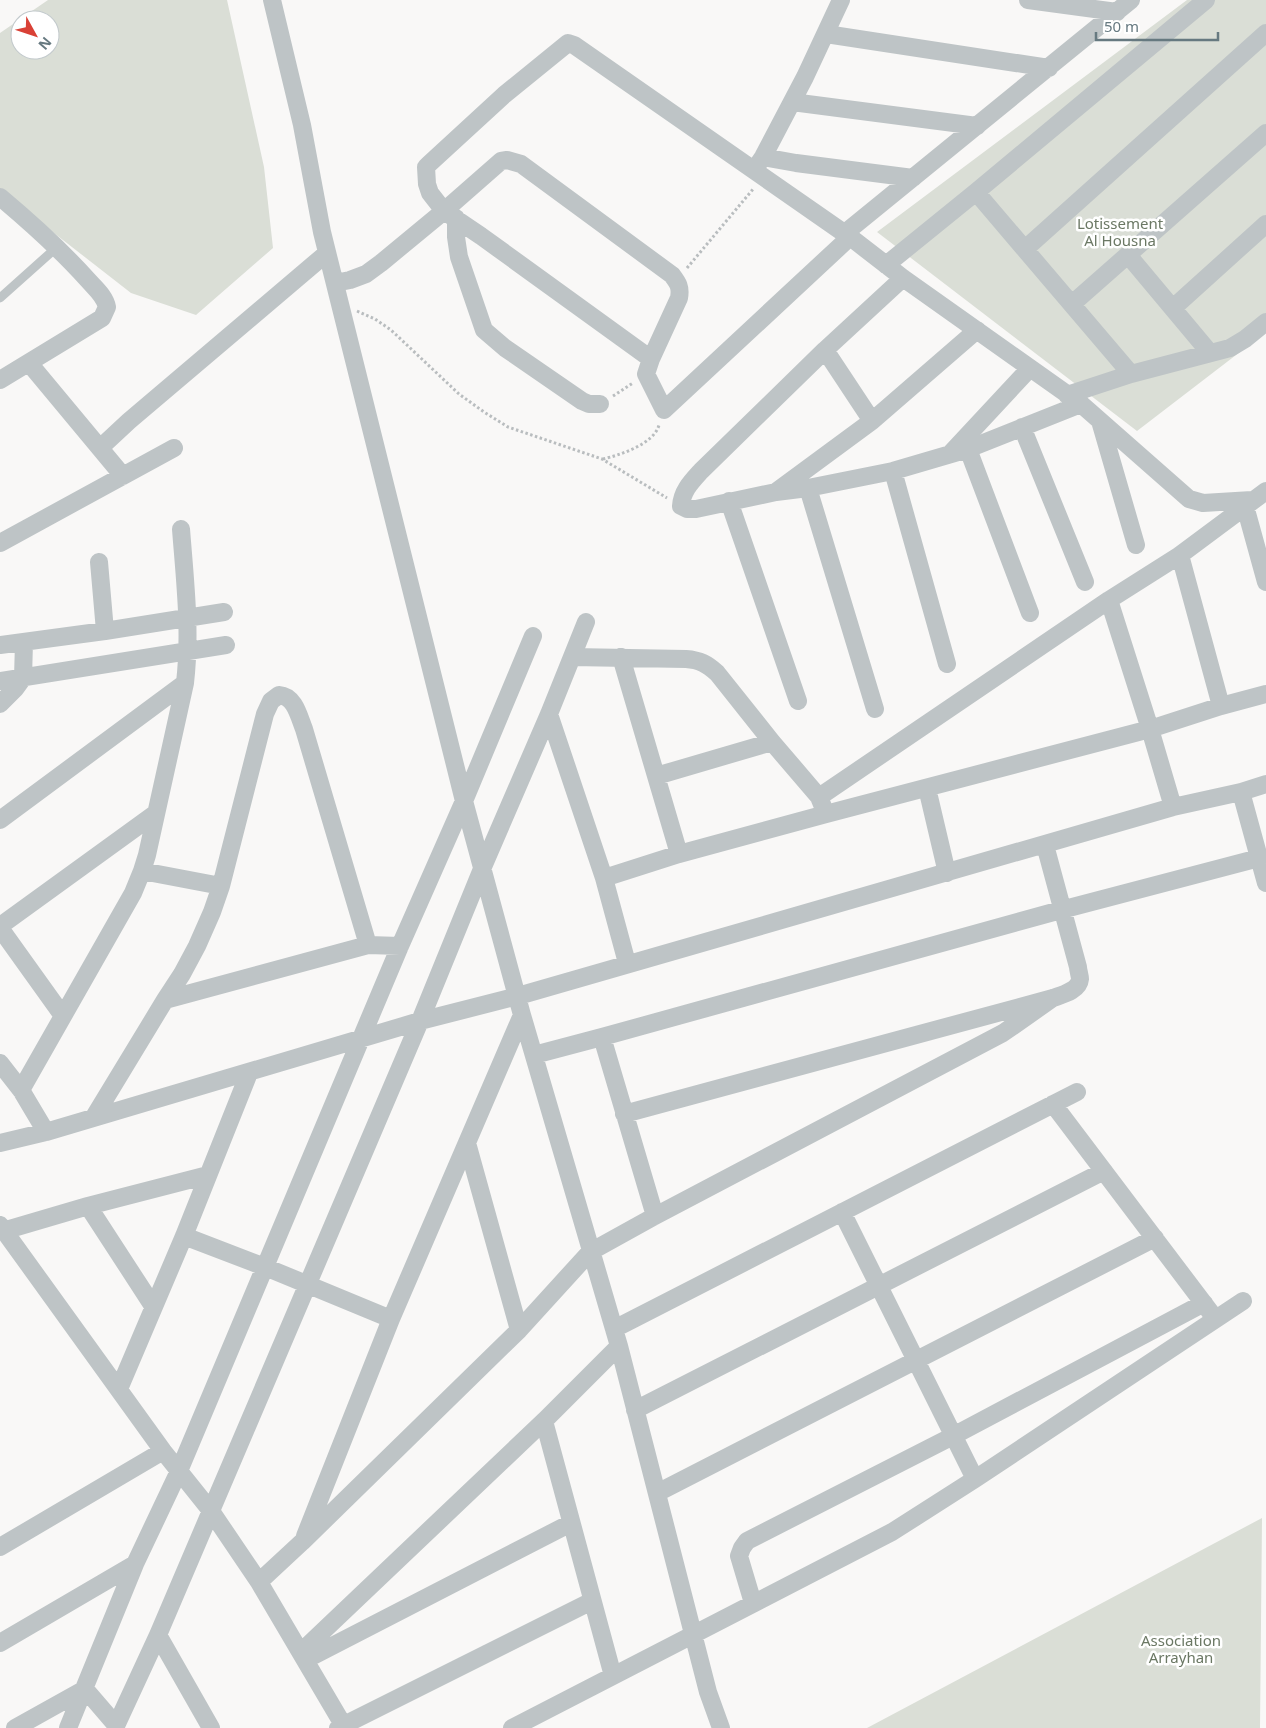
<svg xmlns="http://www.w3.org/2000/svg" width="1266" height="1728" font-family="'Noto Sans',sans-serif">
<style>
.green{fill:#daded6;fill-rule:evenodd}
.lines{fill:none;stroke-linecap:round;stroke-linejoin:round}
.path{stroke:#b9bdbf;stroke-width:3;stroke-dasharray:2.5 2.5;stroke-linecap:butt}
.lane{stroke:#bec4c6;stroke-width:9}
.street{stroke:#bec4c6;stroke-width:18}
.labels{text-anchor:middle;stroke-width:5;stroke-linejoin:round;paint-order:stroke}
.park-label{font-size:15px;fill:#6b7864;stroke:#fff}
</style>
<rect width="100%" height="100%" fill="#f9f8f7"/>
<path class="green" d="M 48,0 L 227,0 L 264,167 L 273,248 L 196,315 L 131,293 L 0,191 L 0,33 ZM 20,20 L 50,20 L 50,50 L 20,50 Z
M 1187,0 L 1266,0 L 1266,332 L 1137,431 L 877,232 Z
M 1262,1518 L 1260,1728 L 867,1728 Z"/>
<g class="lines">
<path class="path" d="M 687,268 L 754,188
M 357,311 L 375,319 L 391,330 L 459,394 L 484,412 L 508,427 L 602,459 L 667,498
M 613,396 L 633,383
M 603,459 C 620,455 654,444 659,425"/>
<path class="lane" d="M 0,298 L 57,247"/>
<path class="street" d="M 272,0 L 302,125 L 322,232 L 464,801 L 522,1015 L 619,1346 L 708,1692 L 721,1728
M 1028,0 L 1117,12
M 826,34 L 1049,68
M 792,102 L 977,126
M 763,157 L 796,163 L 913,178
M 754,170 L 763,157 L 805,77 L 841,0
M 976,192 L 1131,374
M 0,197 C 31,223 60,249 87,279 C 95,288 105,296 107,307 L 102,318 L 0,380
M 456,218 L 456,237 L 459,257 L 484,330 L 505,348 L 582,401 L 589,404 L 600,404
M 845,233 L 1131,0
M 1025,249 L 1266,33
M 1128,255 L 1210,353
M 886,265 L 976,192 L 1206,0
M 903,278 L 825,350 L 701,471 C 691,482 682,491 681,506 L 687,509 L 696,509 L 776,492 L 808,488 L 893,471 L 968,449 L 1081,404
M 335,283 L 350,280 L 366,274 L 381,263 L 444,211 L 501,161 L 507,160 L 521,164 L 672,275 C 678,283 681,287 679,298 L 651,359 L 646,374 L 664,410 L 850,237
M 1072,304 L 1266,133
M 1173,308 L 1266,224
M 825,350 L 872,421
M 651,359 L 481,236 L 444,211 L 430,193 L 427,184 L 426,167 L 429,164 L 504,95 L 568,43 L 574,45 L 854,240 L 903,278 L 1081,404 L 1189,499 L 1203,503 L 1252,500
M 29,363 L 123,476
M 1067,395 L 1131,374 L 1230,348 L 1245,339 L 1266,322
M 1100,421 L 1136,545
M 1022,427 L 1085,582
M 100,448 L 129,421 L 327,253
M 968,449 L 1030,613
M 951,453 L 1030,368
M 893,471 L 947,664
M 808,488 L 875,709
M 777,491 L 872,421 L 977,330
M 729,501 L 798,701
M 1245,506 L 1266,582
M 0,543 L 174,448
M 1180,555 L 1221,706
M 99,562 L 105,631
M 1109,600 L 1150,729 L 1173,807
M 0,645 L 105,631 L 224,612
M 572,657 L 686,659 C 700,660 707,664 717,673 L 772,742 L 819,797
M 621,657 L 679,854
M 0,681 L 226,645
M 0,704 L 15,689 L 23,678 L 24,642
M 549,714 L 604,878 L 627,963
M 656,776 L 772,742
M 927,788 L 947,873
M 1241,792 L 1266,883
M 826,814 L 819,797 L 1109,600 L 1180,555 L 1266,491
M 0,820 L 185,683
M 142,871 L 221,886
M 604,878 L 679,854 L 826,814 L 1150,729 L 1221,706 L 1266,694
M 0,926 L 156,813
M 0,928 L 63,1016
M 165,1000 L 368,945 L 400,946
M 602,1037 L 655,1216
M 534,1055 L 602,1037 L 1061,910 L 1259,858
M 0,1063 L 21,1090 L 46,1132
M 21,1090 L 133,893 L 142,871 L 147,855 L 185,683 C 191,631 185,581 181,529
M 1053,1104 L 1211,1313
M 624,1114 L 1053,998 C 1061,995 1079,991 1080,979 C 1080,976 1078,970 1078,967 L 1045,845
M 94,1117 L 165,1000 L 182,974 L 197,946 L 212,912 L 221,886 L 265,714 L 271,701 L 279,695 C 295,696 299,717 304,729 L 368,945
M 0,1143 L 46,1132 L 420,1021 L 518,996 L 1173,807 L 1241,792 L 1266,784
M 467,1143 L 519,1330
M 88,1206 L 153,1306
M 842,1212 L 975,1479
M 0,1225 L 163,1451 L 211,1511 L 259,1582 L 345,1728
M 3,1231 L 88,1206 L 208,1175
M 184,1236 L 265,1267 L 391,1319
M 614,1329 L 1077,1092
M 119,1389 L 184,1236 L 249,1073
M 635,1410 L 1104,1171
M 544,1421 L 613,1676
M 657,1493 L 1155,1238
M 305,1536 L 391,1319 L 522,1015
M 0,1547 L 163,1451
M 259,1582 L 302,1542 L 519,1330 L 590,1252 L 655,1216 L 1003,1033 L 1053,998
M 753,1603 L 739,1556 L 742,1548 L 747,1541 L 953,1436 L 1204,1303
M 158,1635 L 211,1728
M 0,1643 L 135,1564
M 301,1652 L 544,1421 L 619,1346
M 305,1660 L 571,1523
M 15,1728 L 85,1689 L 116,1725
M 68,1728 L 135,1564 L 179,1471 L 400,946 L 464,801 L 533,636
M 115,1728 L 158,1635 L 420,1021 L 482,869 L 549,714 L 586,622
M 338,1728 L 592,1601
M 512,1728 L 892,1532 L 975,1479 L 1243,1301"/>
</g>
<g class="labels">
<g class="park-label">
<text x="1120" y="229">Lotissement<tspan x="1120" dy="17">Al Housna</tspan></text>
<text x="1181" y="1646">Association<tspan x="1181" dy="17">Arrayhan</tspan></text>
</g>
</g>
<g transform="translate(35 35) rotate(130)"><circle r="24" fill="#ffffff" stroke="#c2c9cc"/>
<path d="M0-4L9 19L0 12L-9 19Z" fill="#d94136"/>
<text y="-8" font-size="14" font-weight="bold" text-anchor="middle" fill="#667980">N</text>
</g>
<path d="M1096 32v8h122v-8" fill="none" stroke="#667980" stroke-width="2.5"/>
<text x="1104" y="32" font-size="15" fill="#667980" stroke="#ffffff" stroke-width="4" paint-order="stroke">50 m</text>
</svg>
